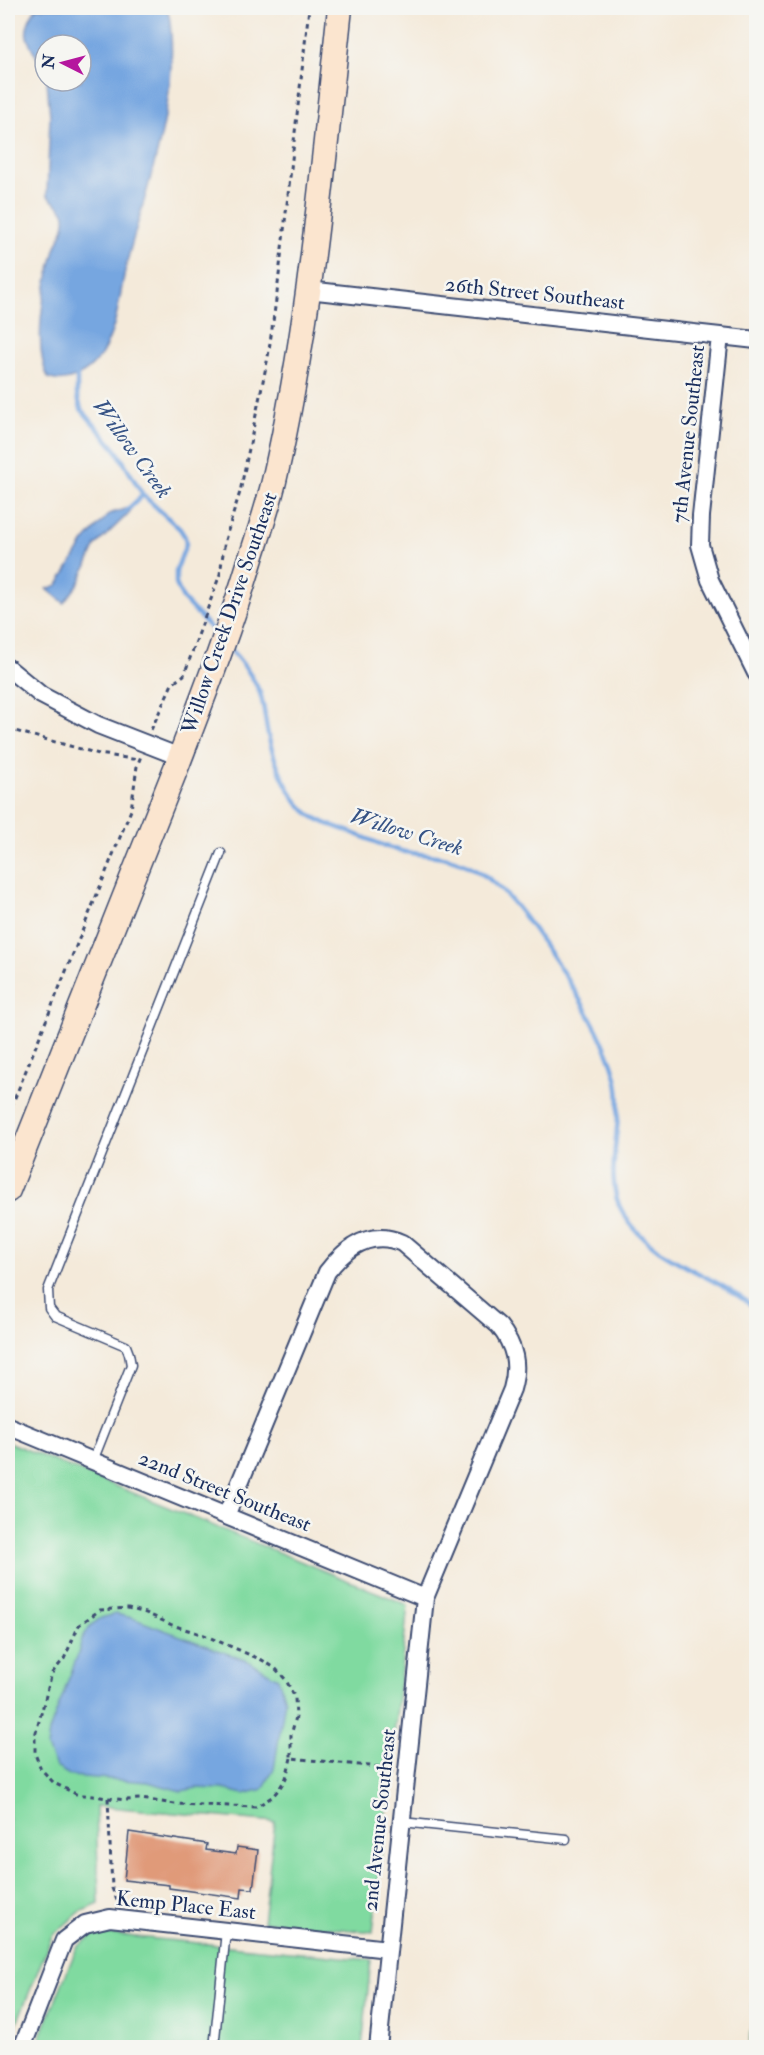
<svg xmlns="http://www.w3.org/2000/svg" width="764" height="2055" font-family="'IM FELL Double Pica',serif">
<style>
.green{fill:#80daa0;stroke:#4e847f;stroke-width:1.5}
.water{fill:#76a6e0;stroke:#486a9f;stroke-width:1.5}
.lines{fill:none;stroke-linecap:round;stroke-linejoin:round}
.stream{stroke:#76a6e0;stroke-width:4.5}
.building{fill:#e09a79}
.lane-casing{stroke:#3c4b71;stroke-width:11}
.street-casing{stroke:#3c4b71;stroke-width:20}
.secondary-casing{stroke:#3c4b71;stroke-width:27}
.path{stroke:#3c4b71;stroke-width:3;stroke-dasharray:4.5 4.5;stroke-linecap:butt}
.lane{stroke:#fff;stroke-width:8}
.street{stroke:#fff;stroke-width:16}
.secondary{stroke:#fbe5cf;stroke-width:24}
.labels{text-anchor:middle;stroke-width:5;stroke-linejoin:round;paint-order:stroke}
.street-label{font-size:21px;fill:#1b2f5e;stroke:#f6f6f2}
.water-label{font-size:22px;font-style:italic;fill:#365385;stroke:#f6f6f2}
</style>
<rect width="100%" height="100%" fill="#f6f6f2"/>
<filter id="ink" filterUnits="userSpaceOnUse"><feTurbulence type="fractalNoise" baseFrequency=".0167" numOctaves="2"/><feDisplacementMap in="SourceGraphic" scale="12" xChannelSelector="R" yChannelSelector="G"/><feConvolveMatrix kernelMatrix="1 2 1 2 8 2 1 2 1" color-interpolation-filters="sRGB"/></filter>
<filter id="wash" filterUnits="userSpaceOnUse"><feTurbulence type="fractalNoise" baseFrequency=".008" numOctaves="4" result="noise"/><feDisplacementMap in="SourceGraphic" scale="24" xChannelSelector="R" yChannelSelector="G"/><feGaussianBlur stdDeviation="1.35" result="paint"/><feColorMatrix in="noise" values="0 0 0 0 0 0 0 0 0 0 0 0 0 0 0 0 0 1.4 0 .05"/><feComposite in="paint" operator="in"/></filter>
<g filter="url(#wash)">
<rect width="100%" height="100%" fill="#f4eada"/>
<path class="green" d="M 8,1442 L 408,1605 L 373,1932 L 263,1922 L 275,1822 L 96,1806 L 99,1904 L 80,1912 L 52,1936 L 8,2045 Z
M 96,1933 L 371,1960 L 362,2047 L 36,2048 L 77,1947 Z
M 756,1976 L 756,2047 L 749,2047 Z"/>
<path class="water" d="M 36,8 L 166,8 C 171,16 170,24 171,34 C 176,112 146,188 127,262 C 119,294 119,325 101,355 C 90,372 67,386 48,378 C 32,342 44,288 55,250 C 58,239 67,227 65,215 C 63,206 52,202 47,195 L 50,116 L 47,81 L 81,81 L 81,45 L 45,45 L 45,74 C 34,44 15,40 36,8 Z
M 131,507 L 130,512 L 96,545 L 79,583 L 64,603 L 47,589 L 58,585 L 84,542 L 109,514 Z
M 116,1614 L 132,1618 L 250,1662 L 278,1678 L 285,1700 L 274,1769 L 263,1789 L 244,1794 L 223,1789 L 197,1788 L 181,1791 L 148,1782 L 71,1776 L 56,1767 L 47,1748 L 49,1732 L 78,1654 L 82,1639 L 90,1626 L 101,1618 Z"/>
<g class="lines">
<path class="stream" d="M 77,372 L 77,394 L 81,409 L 117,451 L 143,495 L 180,529 L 185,537 L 186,544 L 176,571 L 176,584 L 183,599 L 217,635
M 126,511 L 143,495
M 229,648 C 241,661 253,676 260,693 C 265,708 265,724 269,739 C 275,763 288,796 307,812 C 319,823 338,827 353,833 C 369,839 384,847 401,851 C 417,855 435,854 451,859 C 488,869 513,900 534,930 C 560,967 614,1045 618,1089 C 623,1126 602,1179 623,1213 C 653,1263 715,1273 756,1309"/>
</g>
<g id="blocks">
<path class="building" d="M 129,1832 L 207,1844 L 206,1850 L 236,1854 L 237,1847 L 258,1850 L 253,1889 L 242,1888 L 241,1898 L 169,1888 L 169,1885 L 124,1880 Z"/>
</g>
</g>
<g filter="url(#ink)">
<use href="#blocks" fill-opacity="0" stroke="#3c4b71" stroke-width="1.5"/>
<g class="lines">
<defs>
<path id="lane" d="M 93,1461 L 131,1365 L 129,1354 L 126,1346 L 55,1316 L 49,1308 L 48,1290 L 221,853
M 402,1822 L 566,1839
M 214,2048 L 226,1931"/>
<path id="street" d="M 308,290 L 756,340
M 720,336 L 701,516 L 700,545 L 710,580 L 756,673
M 8,668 L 41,695 L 98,725 L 180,757
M 8,1426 L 425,1598
M 226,1516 L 327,1272 C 346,1247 371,1229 402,1243 L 499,1326 C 515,1346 519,1365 512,1389 L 425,1598 L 378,2048
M 22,2048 L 64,1940 L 85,1924 L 110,1918 L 388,1949"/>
<path id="secondary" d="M 8,1190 C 65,1048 122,906 178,763 C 204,695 230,628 251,558 C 259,533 268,507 274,481 C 310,326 323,166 340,8"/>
</defs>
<use href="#lane" class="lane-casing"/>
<use href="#street" class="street-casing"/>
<use href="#secondary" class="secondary-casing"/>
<path class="path" d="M 8,729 L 99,754 L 139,760
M 151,730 L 172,684 L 184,675 L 220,574 L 225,540 L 240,492 L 268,357 L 277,293 L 309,8
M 8,1115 L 131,810 L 137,766 L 141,756
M 291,1758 L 286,1778 L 279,1789 L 272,1797 L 256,1807 L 175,1804 L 141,1799 L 125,1800 L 76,1794 L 54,1783 L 41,1769 L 35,1754 L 35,1736 L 52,1673 L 64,1659 L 79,1625 L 100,1610 L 128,1608 L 146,1613 L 172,1625 L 204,1635 L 262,1660 L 275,1668 L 286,1680 L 295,1698 L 296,1717 L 291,1735 L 291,1758 L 379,1767 L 393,1773
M 108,1798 L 112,1888 L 118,1903"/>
<use href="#lane" class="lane"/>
<use href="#street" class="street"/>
<use href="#secondary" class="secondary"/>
</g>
</g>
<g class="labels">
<g class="street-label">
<text transform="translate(535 293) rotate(6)" y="7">26th Street Southeast</text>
<text transform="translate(688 434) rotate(-84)" y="7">7th Avenue Southeast</text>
<text transform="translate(229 613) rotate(-71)" y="7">Willow Creek Drive Southeast</text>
<text transform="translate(225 1491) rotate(22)" y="7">22nd Street Southeast</text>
<text transform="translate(379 1820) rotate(-84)" y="7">2nd Avenue Southeast</text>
<text transform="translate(186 1905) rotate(6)" y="7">Kemp Place East</text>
</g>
<g class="water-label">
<text transform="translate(133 448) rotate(54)" y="8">Willow Creek</text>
<text transform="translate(407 831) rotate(17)" y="8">Willow Creek</text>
</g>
</g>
<rect width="764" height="2055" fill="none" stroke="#f6f6f2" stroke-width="30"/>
<g transform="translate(63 63) rotate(276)"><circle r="28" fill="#f6f6f2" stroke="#9ea6b7" stroke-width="1.5"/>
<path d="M0-4.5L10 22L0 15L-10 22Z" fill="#b5179e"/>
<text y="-9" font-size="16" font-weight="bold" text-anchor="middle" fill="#1b2f5e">N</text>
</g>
</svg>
